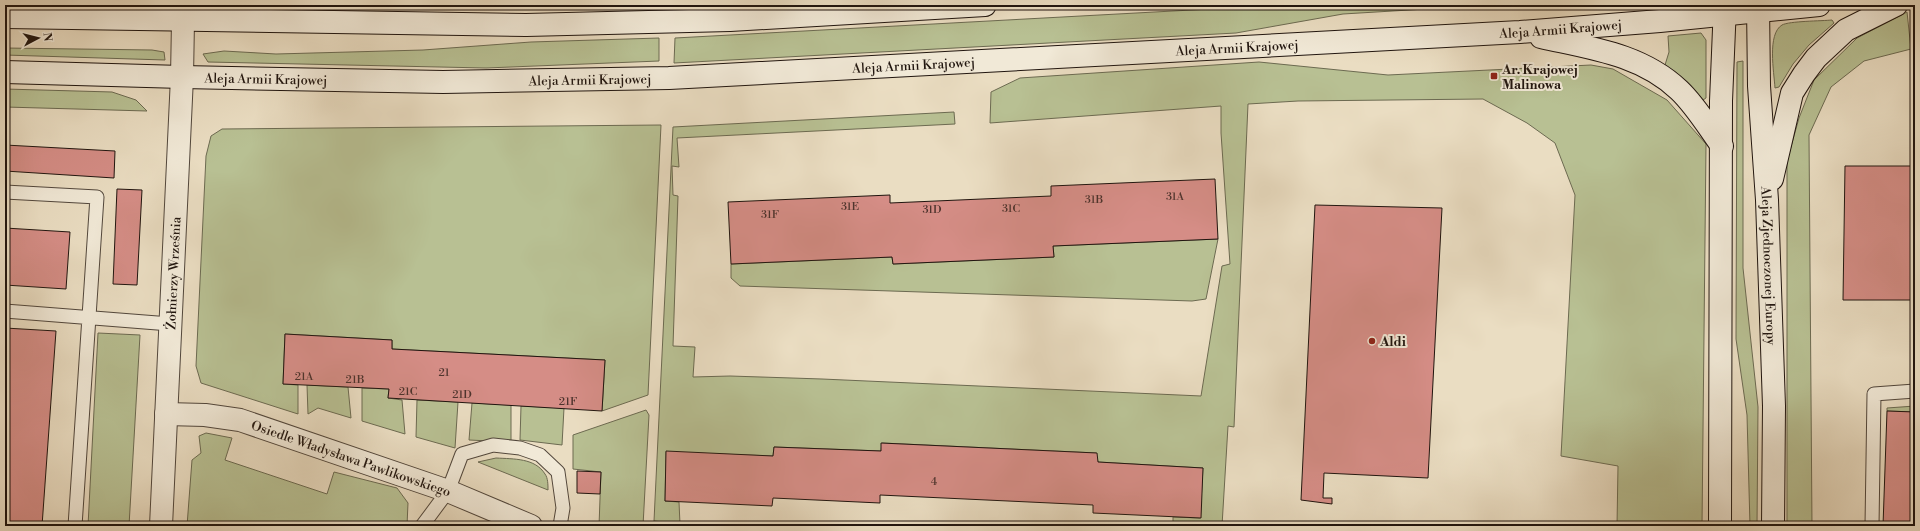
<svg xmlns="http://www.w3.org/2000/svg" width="1920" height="531" font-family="'Libre Bodoni',serif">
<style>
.green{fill:#b8c093;stroke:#6c6a51}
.building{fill:#d58d86;stroke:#20150f}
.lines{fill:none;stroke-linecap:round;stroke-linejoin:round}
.lane-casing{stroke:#52473c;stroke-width:15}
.street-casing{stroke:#52473c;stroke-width:24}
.secondary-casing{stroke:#20150f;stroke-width:24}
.lane{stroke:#f1e9d7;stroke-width:13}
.street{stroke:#f1e9d7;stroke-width:22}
.secondary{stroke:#f1e9d7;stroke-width:22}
.poi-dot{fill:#8f2418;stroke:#f1e9d7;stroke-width:1.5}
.labels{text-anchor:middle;stroke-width:4;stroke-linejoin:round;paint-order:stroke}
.number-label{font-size:11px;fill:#4d332d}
.street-label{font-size:13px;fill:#20150f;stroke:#f1e9d7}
.poi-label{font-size:13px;font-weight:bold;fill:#20150f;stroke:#f1e9d7;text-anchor:start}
</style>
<rect width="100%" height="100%" fill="#eaddc2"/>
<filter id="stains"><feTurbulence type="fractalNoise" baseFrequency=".005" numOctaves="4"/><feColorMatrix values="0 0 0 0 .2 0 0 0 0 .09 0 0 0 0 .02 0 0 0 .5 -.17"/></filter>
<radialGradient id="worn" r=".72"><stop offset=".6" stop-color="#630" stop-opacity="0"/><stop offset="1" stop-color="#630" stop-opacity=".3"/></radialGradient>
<path class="green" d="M 1284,5 L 1492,5 L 1343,14 L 1236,33 L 674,63 L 675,38 Z
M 1907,12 L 1911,49 L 1864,61 L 1831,87 L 1809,135 L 1812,526 L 1787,526 L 1787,161 L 1799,118 L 1814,80 L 1857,38 Z
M 1832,20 L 1834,23 L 1809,45 L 1793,64 L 1779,87 L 1775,88 C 1774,72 1767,34 1782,25 C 1789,21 1822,21 1832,20 Z
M 1701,33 L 1706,40 L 1706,98 L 1703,100 L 1679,76 L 1665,65 L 1669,52 L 1668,36 Z
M 659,38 L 659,61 L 486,68 L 208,62 L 203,54 L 224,51 L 276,54 L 423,50 L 531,42 Z
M 5,48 L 152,50 L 164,52 L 165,60 L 5,55 Z
M 1743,61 L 1743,268 L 1758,407 L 1757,526 L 1750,526 L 1747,415 L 1736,339 L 1737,62 Z
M 1259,62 L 1388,75 L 1591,65 L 1613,69 L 1667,100 L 1706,144 L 1702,526 L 1617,526 L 1618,466 L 1561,456 L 1575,195 L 1555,143 L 1527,123 L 1483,99 L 1298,101 L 1248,104 L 1234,427 L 1228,426 L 1222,526 L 1173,526 L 1173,517 L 1200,518 L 1203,468 L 1098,462 L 1096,453 L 882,443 L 881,451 L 774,447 L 773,456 L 666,452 L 665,501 L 679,502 L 680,524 L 654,521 L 673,127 L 954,112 L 955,124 L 677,138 L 679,167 L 672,166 L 673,195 L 678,196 L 673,346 L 695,347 L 693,377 L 730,376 L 822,379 L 1201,396 L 1222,266 L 1230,264 L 1221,133 L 1221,106 L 990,123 L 991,92 L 1020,78 Z
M 5,89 L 112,92 L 136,100 L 147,111 L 5,107 Z
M 661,125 L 648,395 L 602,411 L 605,360 L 392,349 L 392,340 L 285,334 L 283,384 L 298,385 L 298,414 L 201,383 L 196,366 L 206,156 L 211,136 L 222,129 Z
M 1218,239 L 1206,299 L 1192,301 L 740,286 L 731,278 L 731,264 L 892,257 L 893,264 L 1054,257 L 1053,246 Z
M 98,333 L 140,335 L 129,526 L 88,526 Z
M 307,385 L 348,387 L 351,418 L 318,408 L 308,414 Z
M 362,388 L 389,389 L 388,398 L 402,400 L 405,434 L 362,421 Z
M 417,400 L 458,402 L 455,448 L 416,437 Z
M 472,403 L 511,405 L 511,442 L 469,440 Z
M 521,406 L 564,408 L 562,445 L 520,440 Z
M 1915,406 L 1915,412 L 1887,411 L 1887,408 Z
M 646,410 L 649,415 L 643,526 L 599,526 L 601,472 L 573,469 L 573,435 Z
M 206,433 L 232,438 L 225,460 L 327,494 L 334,472 L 397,488 L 408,503 L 407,526 L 187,526 L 192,460 L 201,453 L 199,436 Z
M 496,458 C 514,459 535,458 545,474 C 548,478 548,485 548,490 L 478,462 Z"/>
<path class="building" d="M 5,145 L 115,151 L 114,178 L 5,171 Z
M 1845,166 L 1915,166 L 1915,300 L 1843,300 Z
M 1215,179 L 1218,239 L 1053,246 L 1054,257 L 893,264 L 892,257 L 731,264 L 728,202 L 890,195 L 890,203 L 1051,196 L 1051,186 Z
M 117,189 L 142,190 L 137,285 L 113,284 Z
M 1315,205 L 1442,208 L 1428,478 L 1324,473 L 1323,498 L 1332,498 L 1332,504 L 1301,500 Z
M 5,228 L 70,232 L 66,289 L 5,285 Z
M 5,328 L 56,331 L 42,526 L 5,526 Z
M 285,334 L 392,340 L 392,349 L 605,360 L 602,411 L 388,398 L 389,389 L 283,384 Z
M 1887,411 L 1915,412 L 1915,526 L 1883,526 Z
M 881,443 L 1097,453 L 1098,462 L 1203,468 L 1201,518 L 1093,513 L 1093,505 L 880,495 L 880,503 L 773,498 L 772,506 L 665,501 L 666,451 L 773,456 L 774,447 L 881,451 Z
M 577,471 L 601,472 L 600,494 L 577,493 Z"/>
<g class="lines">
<defs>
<path id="lane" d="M 729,5 L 730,20
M 5,192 L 97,197 L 75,526
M 5,311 L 170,324
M 422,526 L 448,491 L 462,454 L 493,445 L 520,448 L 540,455 L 558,472 L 563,508 L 560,526
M 1872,526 L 1874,394 L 1915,391"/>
<g id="street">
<path id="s1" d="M 166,414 L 205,415 L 240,420 L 448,491 L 531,526"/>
<path id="s2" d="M 161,526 L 182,77 L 183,21"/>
</g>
<g id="secondary">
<path id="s3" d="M 1758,5 L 1759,86 L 1767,200 L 1774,406 L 1773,526"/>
<path d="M 5,17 L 526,25 L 730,20 L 985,5"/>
<path d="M 1541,37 C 1590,48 1641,54 1679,90 C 1696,106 1708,127 1722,146"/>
<path id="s4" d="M 5,72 L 182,77 L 443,82 L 669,78 L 1520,32 L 1660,21 L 1819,5"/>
<path d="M 1772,179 L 1792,93 L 1804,74 L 1816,58 L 1846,30 L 1896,5"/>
<path d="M 1720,526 L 1721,101 L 1725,5"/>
</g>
</defs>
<use href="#lane" class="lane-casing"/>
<use href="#street" class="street-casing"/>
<use href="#secondary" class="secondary-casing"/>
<use href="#lane" class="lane"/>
<use href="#street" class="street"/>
<use href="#secondary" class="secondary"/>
</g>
<g class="poi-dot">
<rect x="1490" y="72" width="8" height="8" rx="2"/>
<circle cx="1372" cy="341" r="4"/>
</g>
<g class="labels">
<g class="number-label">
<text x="1175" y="200">31A</text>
<text x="1094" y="203">31B</text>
<text x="850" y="210">31E</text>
<text x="1011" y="212">31C</text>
<text x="932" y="213">31D</text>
<text x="770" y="218">31F</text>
<text x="444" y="376">21</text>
<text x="304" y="380">21A</text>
<text x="355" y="383">21B</text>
<text x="408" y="395">21C</text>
<text x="462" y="398">21D</text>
<text x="568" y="405">21F</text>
<text x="934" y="485">4</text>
</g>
<g class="street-label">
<text dy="5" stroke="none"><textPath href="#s4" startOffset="1557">Aleja Armii Krajowej</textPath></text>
<text dy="5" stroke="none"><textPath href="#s4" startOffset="1233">Aleja Armii Krajowej</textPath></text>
<text dy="5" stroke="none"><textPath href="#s4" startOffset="909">Aleja Armii Krajowej</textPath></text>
<text dy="5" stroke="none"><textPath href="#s4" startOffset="261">Aleja Armii Krajowej</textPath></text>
<text dy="5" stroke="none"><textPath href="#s4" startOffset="585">Aleja Armii Krajowej</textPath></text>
<text dy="5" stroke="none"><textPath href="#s3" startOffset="261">Aleja Zjednoczonej Europy</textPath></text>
<text dy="5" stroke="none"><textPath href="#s2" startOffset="253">Żołnierzy Września</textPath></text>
<text dy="5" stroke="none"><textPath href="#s1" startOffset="192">Osiedle Władysława Pawlikowskiego</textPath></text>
</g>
<g class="poi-label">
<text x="1502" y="74">Ar. Krajowej<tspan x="1502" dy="15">Malinowa</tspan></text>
<text x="1380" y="346">Aldi</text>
</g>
</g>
<rect width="1920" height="531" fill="none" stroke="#eaddc2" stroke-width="20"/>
<rect x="6" y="6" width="1908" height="519" fill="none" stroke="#20150f" stroke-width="2"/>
<rect x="10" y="10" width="1900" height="511" fill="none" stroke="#20150f"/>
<g transform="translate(38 38) rotate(83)" stroke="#f1e9d7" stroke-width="3" paint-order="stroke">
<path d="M0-3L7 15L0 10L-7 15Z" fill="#20150f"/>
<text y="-6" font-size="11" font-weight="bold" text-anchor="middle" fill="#20150f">N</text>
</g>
<rect width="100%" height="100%" filter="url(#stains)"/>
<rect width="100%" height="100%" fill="url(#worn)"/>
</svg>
